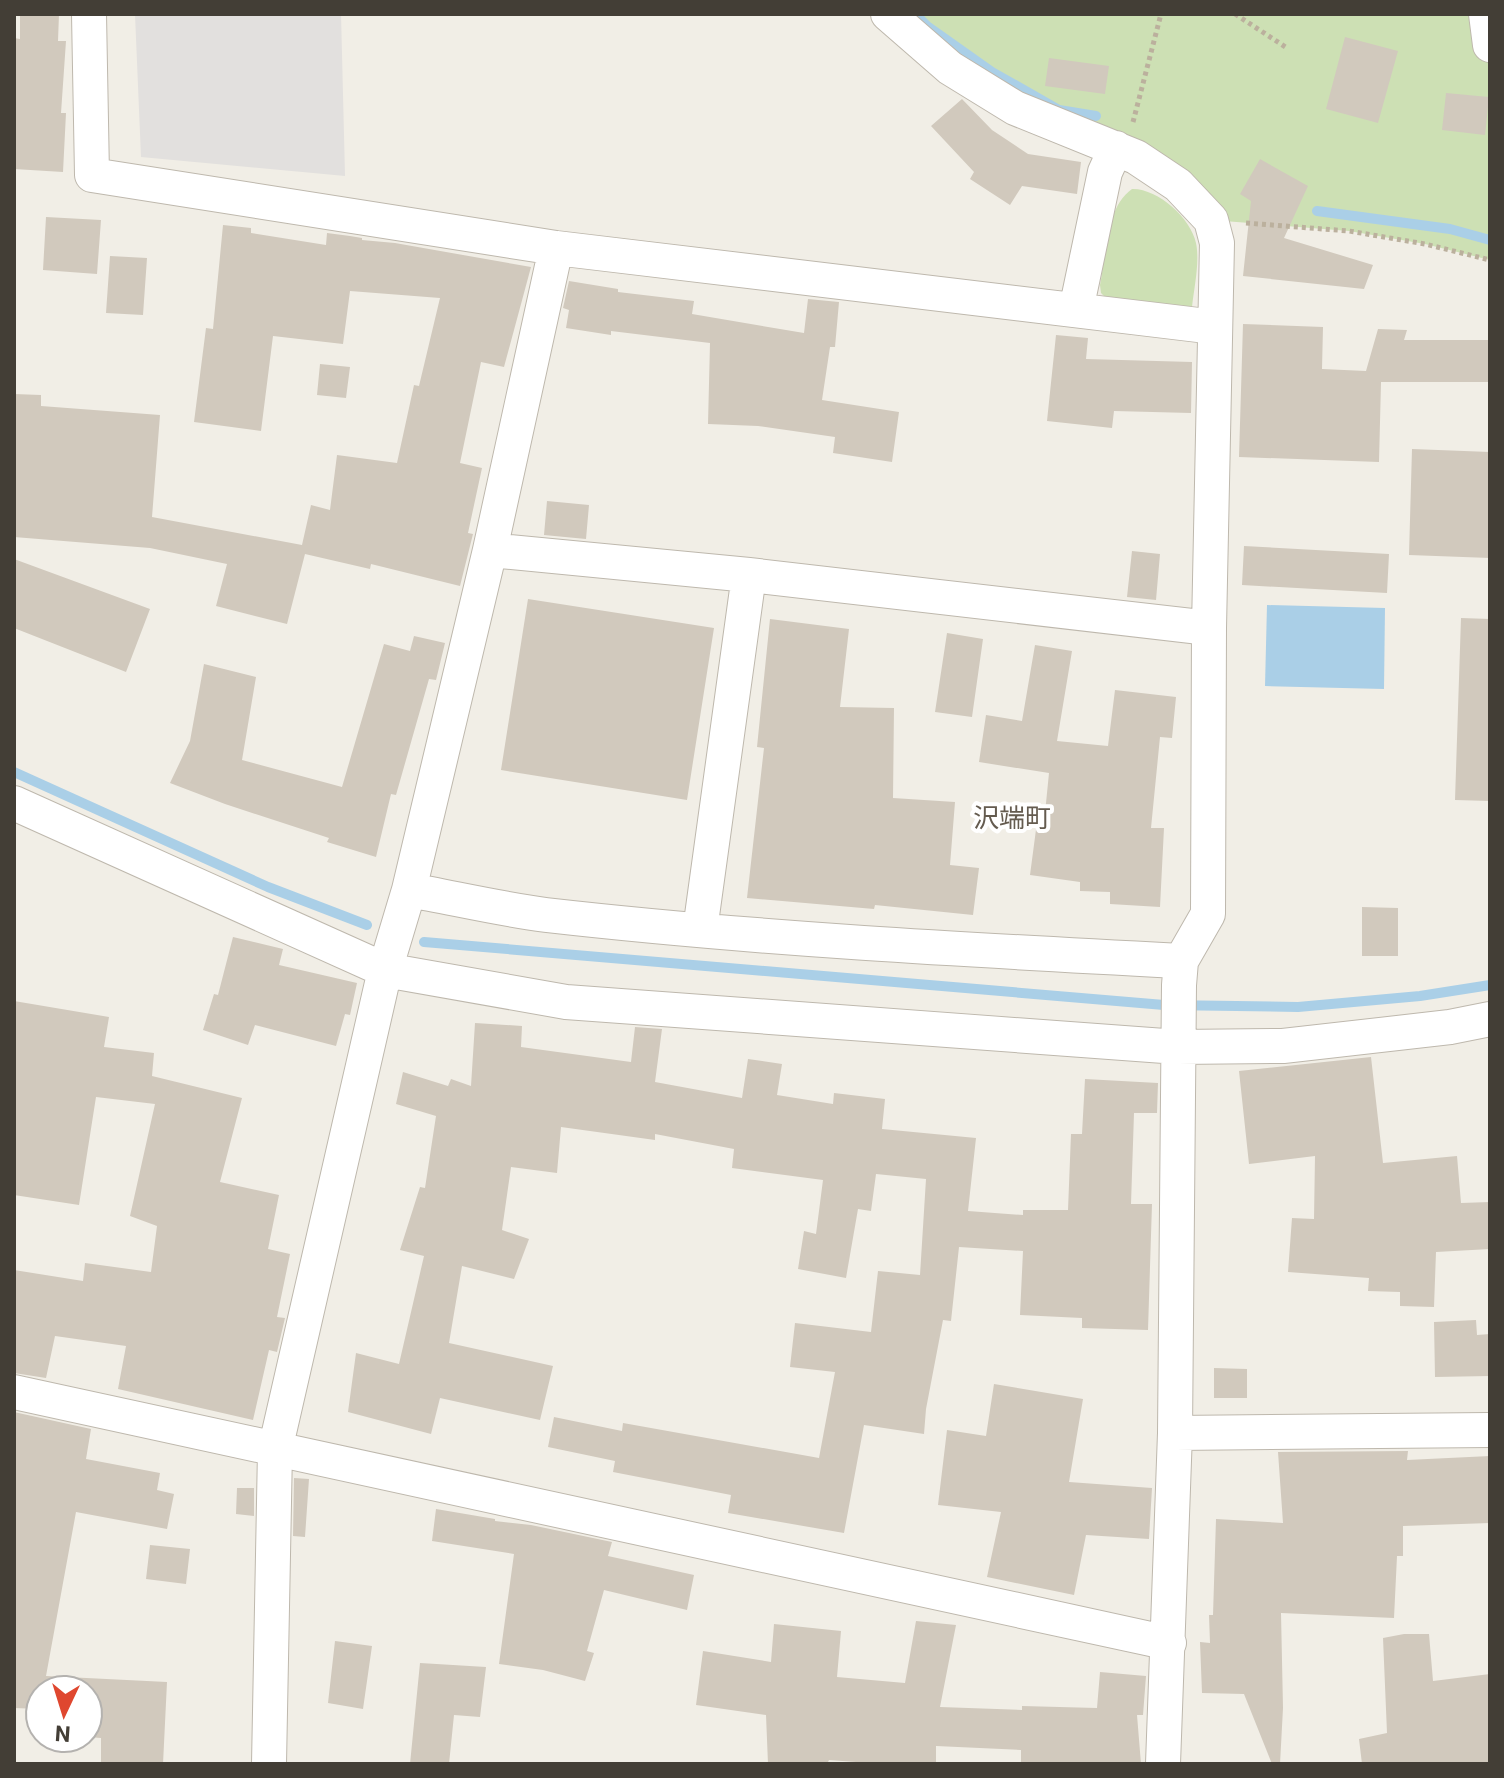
<svg xmlns="http://www.w3.org/2000/svg" width="1504" height="1778" font-family="Roboto,'Noto Sans JP',sans-serif">
<style>
.green{fill:#cde0b4}
.parking{fill:#e2e0de}
.water{fill:#aacfe7}
.lines{fill:none;stroke-linecap:round;stroke-linejoin:round}
.stream{stroke:#aacfe7;stroke-width:10}
.building{fill:#d1c9bd}
.minor-casing{stroke:#beb8ad;stroke-width:36}
.path{stroke:#bbb09d;stroke-width:5;stroke-dasharray:4 4;stroke-linecap:butt}
.minor{stroke:#fff;stroke-width:34}
.labels{text-anchor:middle;stroke-width:8;stroke-linejoin:round;paint-order:stroke}
.neighbourhood-label{font-size:26px;fill:#645b4f;stroke:#fff}
</style>
<rect width="100%" height="100%" fill="#f1eee6"/>
<path class="green" d="M 888,14 L 1490,14 L 1490,260 L 1425,244 L 1349,231 L 1211,220 L 1091,137 Z
M 1132,189 C 1157,188 1191,218 1196,243 C 1200,262 1194,288 1192,307 L 1107,299 L 1101,293 L 1100,285 C 1106,256 1105,208 1132,189 Z"/>
<path class="parking" d="M 135,14 L 341,14 L 345,176 L 141,157 Z"/>
<path class="water" d="M 1267,605 L 1385,608 L 1384,689 L 1265,686 Z"/>
<g class="lines">
<path class="stream" d="M 915,14 L 927,26 L 992,72 L 1059,110 L 1096,116
M 1317,211 L 1450,229 L 1490,240
M 14,772 L 268,887 L 367,925
M 424,942 L 1164,1005 L 1298,1007 L 1420,996 L 1490,985"/>
</g>
<path class="building" d="M 20,14 L 59,14 L 58,41 L 66,41 L 61,113 L 66,113 L 63,172 L 14,169 L 14,38 L 20,39 Z
M 1345,37 L 1398,51 L 1378,123 L 1326,109 Z
M 1049,58 L 1109,66 L 1105,94 L 1045,86 Z
M 1446,93 L 1489,97 L 1485,135 L 1442,130 Z
M 962,99 L 992,130 L 1028,154 L 1081,162 L 1077,194 L 1022,186 L 1010,205 L 970,179 L 974,172 L 931,126 Z
M 1260,159 L 1308,186 L 1284,238 L 1373,265 L 1364,289 L 1243,276 L 1251,201 L 1240,194 Z
M 46,217 L 101,220 L 97,274 L 43,270 Z
M 223,225 L 251,228 L 251,233 L 326,245 L 327,233 L 350,236 L 362,238 L 362,240 L 395,243 L 531,267 L 504,367 L 481,362 L 460,463 L 482,468 L 468,533 L 473,534 L 460,586 L 371,564 L 370,569 L 305,554 L 287,624 L 216,606 L 227,564 L 150,548 L 14,537 L 14,394 L 41,395 L 41,406 L 160,415 L 152,517 L 302,545 L 311,505 L 330,510 L 337,455 L 397,463 L 414,385 L 419,386 L 440,298 L 350,291 L 343,344 L 273,336 L 261,431 L 194,422 L 206,328 L 213,329 Z
M 110,256 L 147,258 L 143,315 L 106,313 Z
M 569,281 L 618,289 L 618,292 L 694,301 L 692,314 L 804,333 L 808,299 L 839,302 L 835,347 L 830,347 L 822,400 L 899,412 L 892,462 L 833,453 L 835,437 L 758,426 L 708,424 L 710,343 L 611,331 L 611,335 L 566,328 L 569,310 L 563,308 Z
M 1243,324 L 1323,327 L 1322,369 L 1366,371 L 1378,329 L 1407,330 L 1404,340 L 1490,340 L 1490,382 L 1381,382 L 1379,462 L 1239,457 Z
M 1056,335 L 1088,338 L 1086,359 L 1192,362 L 1191,413 L 1114,411 L 1112,428 L 1047,421 Z
M 320,364 L 350,367 L 346,398 L 317,395 Z
M 1412,449 L 1490,452 L 1490,558 L 1409,555 Z
M 547,501 L 589,505 L 586,539 L 544,535 Z
M 1244,546 L 1389,554 L 1387,593 L 1242,585 Z
M 1132,551 L 1160,554 L 1156,600 L 1127,597 Z
M 14,559 L 150,609 L 126,672 L 14,628 Z
M 528,599 L 714,628 L 687,800 L 501,770 Z
M 1461,618 L 1490,619 L 1490,801 L 1455,800 Z
M 770,619 L 849,629 L 840,707 L 894,708 L 893,798 L 955,802 L 950,865 L 979,868 L 973,915 L 875,905 L 874,909 L 747,898 L 764,748 L 757,747 Z
M 947,633 L 983,639 L 972,717 L 935,712 Z
M 414,636 L 445,643 L 436,680 L 429,679 L 396,795 L 391,794 L 376,857 L 327,842 L 329,838 L 225,804 L 170,783 L 190,741 L 204,664 L 256,677 L 242,760 L 342,787 L 384,644 L 410,651 Z
M 1035,645 L 1072,651 L 1057,741 L 1108,746 L 1115,690 L 1176,697 L 1172,738 L 1160,737 L 1151,828 L 1164,828 L 1160,907 L 1110,904 L 1110,892 L 1080,891 L 1080,882 L 1030,875 L 1037,822 L 1044,823 L 1049,773 L 979,762 L 986,715 L 1022,721 Z
M 1362,907 L 1398,908 L 1398,956 L 1362,956 Z
M 233,937 L 283,949 L 279,965 L 357,983 L 350,1015 L 345,1014 L 336,1046 L 255,1025 L 248,1045 L 203,1030 L 214,994 L 218,995 Z
M 14,1001 L 109,1017 L 104,1047 L 154,1053 L 152,1076 L 242,1098 L 220,1182 L 279,1195 L 268,1249 L 290,1254 L 277,1317 L 285,1318 L 277,1352 L 269,1350 L 253,1420 L 118,1389 L 126,1346 L 55,1336 L 46,1378 L 14,1373 L 14,1270 L 83,1281 L 85,1263 L 151,1272 L 157,1226 L 130,1216 L 155,1104 L 96,1097 L 79,1205 L 14,1195 Z
M 475,1023 L 522,1026 L 521,1047 L 631,1062 L 635,1027 L 662,1029 L 655,1082 L 742,1098 L 748,1059 L 782,1064 L 777,1095 L 833,1104 L 834,1093 L 885,1099 L 882,1129 L 976,1138 L 968,1211 L 1023,1215 L 1023,1210 L 1068,1210 L 1071,1134 L 1082,1134 L 1085,1079 L 1158,1083 L 1157,1113 L 1134,1113 L 1131,1204 L 1152,1204 L 1148,1330 L 1082,1328 L 1082,1318 L 1020,1315 L 1023,1251 L 959,1247 L 951,1321 L 943,1320 L 926,1409 L 924,1434 L 864,1425 L 844,1533 L 728,1513 L 731,1495 L 613,1472 L 615,1461 L 548,1447 L 554,1417 L 622,1431 L 623,1423 L 819,1458 L 835,1372 L 790,1367 L 795,1323 L 871,1332 L 878,1271 L 920,1275 L 926,1179 L 876,1174 L 871,1211 L 858,1209 L 846,1278 L 798,1269 L 804,1231 L 816,1234 L 823,1180 L 732,1168 L 734,1149 L 655,1134 L 655,1140 L 561,1127 L 557,1173 L 511,1167 L 502,1230 L 529,1239 L 514,1279 L 462,1266 L 449,1343 L 553,1366 L 540,1420 L 440,1398 L 431,1434 L 348,1412 L 356,1353 L 399,1364 L 424,1256 L 400,1250 L 420,1187 L 425,1188 L 436,1116 L 396,1104 L 403,1072 L 448,1086 L 451,1079 L 471,1086 Z
M 1371,1057 L 1383,1163 L 1457,1156 L 1461,1203 L 1490,1202 L 1490,1249 L 1436,1252 L 1434,1307 L 1400,1306 L 1400,1292 L 1368,1291 L 1369,1278 L 1288,1272 L 1292,1218 L 1314,1219 L 1315,1156 L 1249,1164 L 1239,1071 Z
M 1476,1320 L 1477,1335 L 1490,1334 L 1490,1376 L 1435,1377 L 1434,1322 Z
M 1214,1368 L 1247,1369 L 1247,1398 L 1214,1398 Z
M 994,1384 L 1083,1399 L 1069,1482 L 1152,1488 L 1149,1539 L 1086,1535 L 1074,1595 L 987,1577 L 1001,1512 L 938,1505 L 947,1430 L 986,1436 Z
M 14,1412 L 91,1429 L 86,1459 L 160,1473 L 157,1490 L 174,1494 L 167,1529 L 76,1512 L 46,1676 L 167,1682 L 163,1764 L 101,1764 L 101,1738 L 88,1737 L 88,1690 L 40,1690 L 40,1709 L 14,1708 Z
M 1408,1451 L 1407,1460 L 1490,1456 L 1490,1523 L 1403,1526 L 1403,1556 L 1397,1556 L 1394,1618 L 1281,1613 L 1283,1708 L 1280,1764 L 1272,1764 L 1244,1694 L 1202,1693 L 1200,1642 L 1210,1643 L 1209,1615 L 1213,1615 L 1216,1519 L 1283,1523 L 1278,1452 Z
M 294,1478 L 309,1479 L 305,1537 L 293,1536 Z
M 237,1488 L 254,1488 L 254,1516 L 236,1514 Z
M 436,1509 L 495,1519 L 495,1521 L 531,1525 L 612,1542 L 608,1556 L 694,1575 L 687,1610 L 604,1590 L 587,1651 L 594,1653 L 585,1681 L 543,1670 L 499,1664 L 514,1554 L 432,1541 Z
M 150,1545 L 190,1549 L 186,1584 L 146,1579 Z
M 916,1621 L 956,1625 L 940,1707 L 1022,1710 L 1022,1706 L 1097,1708 L 1100,1672 L 1146,1676 L 1143,1715 L 1137,1715 L 1141,1764 L 1021,1764 L 1021,1750 L 936,1746 L 936,1764 L 883,1764 L 829,1760 L 827,1764 L 768,1764 L 766,1715 L 696,1705 L 703,1651 L 771,1662 L 774,1624 L 841,1631 L 837,1677 L 905,1683 Z
M 1404,1634 L 1429,1634 L 1433,1681 L 1490,1674 L 1490,1764 L 1362,1764 L 1359,1739 L 1387,1733 L 1383,1638 Z
M 335,1641 L 372,1646 L 363,1709 L 328,1703 Z
M 420,1663 L 486,1667 L 480,1717 L 454,1715 L 449,1764 L 410,1764 Z"/>
<g class="lines">
<defs>
<path id="minor" d="M 89,14 L 92,175 L 556,248 L 1215,327
M 888,14 L 950,68 L 1015,108 L 1136,157 L 1178,185 L 1211,220 L 1217,243 L 1209,628 L 1208,914 L 1181,961 L 1179,985 L 1175,1433 L 1163,1764
M 1486,14 L 1490,45
M 1076,310 L 1105,172 L 1116,148
M 490,550 L 749,575 L 1209,628
M 14,803 L 385,970 L 566,1002 L 1178,1047 L 1283,1046 L 1450,1027 L 1490,1019
M 409,890 C 454,898 500,909 546,915 C 757,939 969,950 1181,961
M 700,930 L 749,575
M 14,1392 L 1169,1643
M 1175,1433 L 1490,1430
M 269,1764 L 275,1450 L 385,970 L 409,890 L 490,550 L 556,248"/>
</defs>
<use href="#minor" class="minor-casing"/>
<path class="path" d="M 1235,14 L 1287,48
M 1133,122 L 1161,14
M 1246,223 L 1349,231 L 1425,244 L 1490,260"/>
<use href="#minor" class="minor"/>
</g>
<g class="labels">
<g class="neighbourhood-label">
<text x="1012" y="827">沢端町</text>
</g>
</g>
<rect width="1504" height="1778" fill="none" stroke="#433e36" stroke-width="32"/>
<g transform="translate(64 1714) rotate(184)"><circle r="38" fill="#ffffff" stroke="#b4b2af" stroke-width="2"/>
<path d="M0-6L14 30L0 20L-14 30Z" fill="#df472f"/>
<text y="-12" font-size="22" font-weight="bold" text-anchor="middle" fill="#433e36">N</text>
</g>
</svg>
